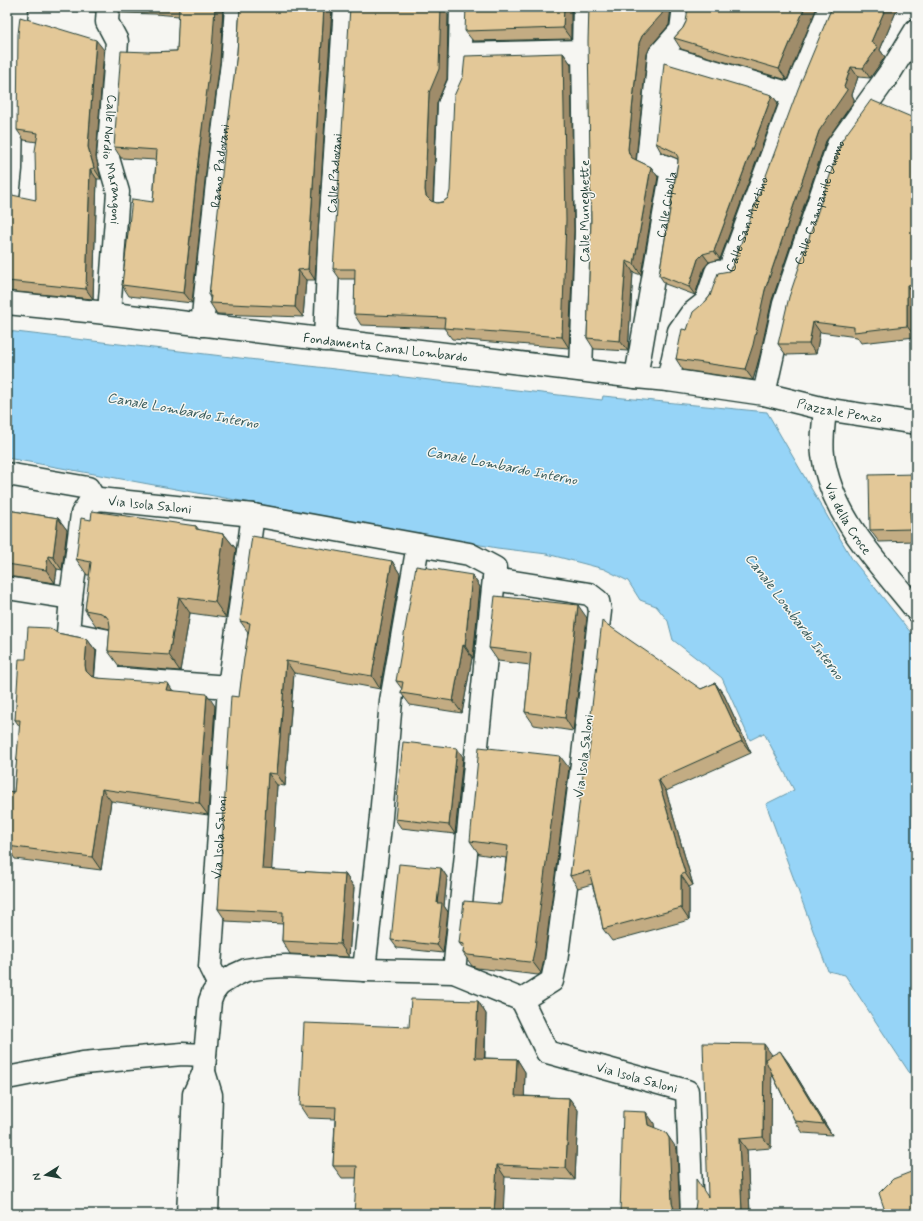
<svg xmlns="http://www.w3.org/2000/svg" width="923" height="1221" font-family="Mynerve,sans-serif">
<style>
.water{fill:#96d4f7;stroke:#6698a9}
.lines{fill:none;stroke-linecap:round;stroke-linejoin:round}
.minor-casing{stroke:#1f3d34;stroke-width:25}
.minor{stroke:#f6f6f2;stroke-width:22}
.wall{fill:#c3ac83;stroke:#1f3d34}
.shaded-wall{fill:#9f8c6a;stroke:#1f3d34}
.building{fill:#e3c898;stroke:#1f3d34}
.labels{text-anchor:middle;stroke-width:3;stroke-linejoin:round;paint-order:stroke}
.street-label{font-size:13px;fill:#1f3d34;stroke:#f6f6f2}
.water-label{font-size:14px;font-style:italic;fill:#375b5b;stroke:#f6f6f2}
</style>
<rect width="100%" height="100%" fill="#f6f6f2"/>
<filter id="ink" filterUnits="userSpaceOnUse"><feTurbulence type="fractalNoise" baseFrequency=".025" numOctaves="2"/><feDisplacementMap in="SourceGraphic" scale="8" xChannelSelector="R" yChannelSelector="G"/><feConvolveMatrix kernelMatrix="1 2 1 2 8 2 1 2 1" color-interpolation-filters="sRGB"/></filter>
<g filter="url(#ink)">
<path class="water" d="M 7,331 L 602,400 L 603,396 L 767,412 L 852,559 L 916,639 L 916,1073 L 911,1075 L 845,975 L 828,971 L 766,804 L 794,790 L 764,733 L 750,740 L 722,678 L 673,640 L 668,621 L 656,606 L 640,600 L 628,581 L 604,569 L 547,554 L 497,548 L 7,458 Z"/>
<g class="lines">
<defs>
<g id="minor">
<path id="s1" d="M 108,7 L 107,22 L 117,41 L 108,158 L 118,192 L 109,313"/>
<path d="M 460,54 L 583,51"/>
<path d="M 659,55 L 794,95 L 830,7"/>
<path d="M 445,201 L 449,104 L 459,82 L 461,7"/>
<path d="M 7,207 L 11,169 L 13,44 L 17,7"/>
<path id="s2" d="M 7,303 L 97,312 L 636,377 L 668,380 L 764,394 L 825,409 L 916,423"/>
<path id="s3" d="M 202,325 L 219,164 L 232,63 L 236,7"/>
<path id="s4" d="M 325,340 L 329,242 L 345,7"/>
<path d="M 581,370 L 586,231 L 583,51 L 584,7"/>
<path id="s5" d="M 636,377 L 672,169 L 648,160 L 659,55 L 681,30 L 684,7"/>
<path id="s6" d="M 668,380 L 679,331 L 691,314 L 706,302 L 716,272 L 729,271 L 794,95"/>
<path id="s7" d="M 764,394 L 784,304 L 838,145 L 891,71 L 916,30"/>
<path id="s8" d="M 825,409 C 824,423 821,440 823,455 C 831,517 879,563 916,610"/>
<path d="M 7,474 L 88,488 L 95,500"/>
<path d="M 494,579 L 589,594 L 598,601 L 600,611 L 581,772 L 556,962 L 552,981 L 522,1000"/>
<path d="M 7,588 L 71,598"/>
<path id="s9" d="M 229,687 L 106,678 L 109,641 L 68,633 L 71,598 L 82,514 L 89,503 L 99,499 L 253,515 L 469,554 L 495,568 L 454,972"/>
<path d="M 364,970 L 381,817 L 391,701 L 418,545"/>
<path id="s10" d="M 219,985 L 210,967 L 229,687 L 253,515"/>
<path d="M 7,1078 L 83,1063 L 182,1054 L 205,1055"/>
<path d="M 188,1214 L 194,1094 L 204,1072"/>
<path id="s11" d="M 207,1214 L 211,1095 L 204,1072 L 205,1055 L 210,1001 L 213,993 L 219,985 L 235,975 L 246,970 L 266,967 L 286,966 L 364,970 L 454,972 L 522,1000 L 547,1052 L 687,1091 L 692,1214"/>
</g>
</defs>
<use href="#minor" class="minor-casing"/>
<use href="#minor" class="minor"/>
</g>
<path class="wall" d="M 27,7 L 96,7 L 95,12 L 29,10 Z
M 116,7 L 223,7 L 220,62 L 207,162 L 192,303 L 129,296 L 122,285 L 153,202 L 156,160 L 121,158 L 114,147 L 149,52 L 177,51 L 179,16 L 155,14 L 120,13 Z
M 240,7 L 332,7 L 315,280 L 306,280 L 303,317 L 217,314 L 210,303 L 210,298 L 209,296 L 237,53 Z
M 571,7 L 571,39 L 473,41 L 465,31 Z
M 589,7 L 671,7 L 669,25 L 650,47 L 647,54 L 636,159 L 636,160 L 651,167 L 658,177 L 641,275 L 633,272 L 628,351 L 594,349 L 587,338 L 591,220 Z
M 817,7 L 787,80 L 681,49 L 674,38 L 683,28 L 686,22 Z
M 832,7 L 898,7 L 880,50 L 885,57 L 870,78 L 858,77 L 852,95 L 854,99 L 854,101 L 826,141 L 772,300 L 760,355 L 753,380 L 683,370 L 676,359 L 687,330 L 706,301 L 733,265 Z
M 448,15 L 447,79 L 437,103 L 433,202 L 437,203 L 443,202 L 448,198 L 563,53 L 571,64 L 574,231 L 569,348 L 452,339 L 444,328 L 361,325 L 354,314 L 355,279 L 340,279 L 333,269 Z
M 104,50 L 96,157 L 101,179 L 97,179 L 93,299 L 7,291 L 7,206 L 36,200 L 37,142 L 24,140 L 17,130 Z
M 772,95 L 778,103 L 720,259 L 709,262 L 704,268 L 695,295 L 665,284 L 659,275 L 678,162 L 678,159 L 661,152 L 656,143 Z
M 916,119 L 916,295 L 914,296 L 915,337 L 861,343 L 857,337 L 820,332 L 816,354 L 786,355 L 778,344 Z
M 916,474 L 916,541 L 879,542 L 870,530 Z
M 7,510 L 58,518 L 67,530 L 62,570 L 57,569 L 55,583 L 7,576 Z
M 91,520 L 196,526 L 199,530 L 224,534 L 236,549 L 226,618 L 190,613 L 180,671 L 119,666 L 108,651 L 110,629 L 96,626 L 85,610 L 90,575 L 87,575 L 76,559 Z
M 392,561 L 400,574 L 380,689 L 294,673 L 285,786 L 277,785 L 271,870 L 345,874 L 354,887 L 349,957 L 290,954 L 282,941 L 283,924 L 226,921 L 218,909 L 248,632 L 240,621 Z
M 472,575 L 480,587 L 473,658 L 472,658 L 462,713 L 410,705 L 401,693 L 402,689 L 396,681 Z
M 587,618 L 573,731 L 534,725 L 525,712 L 530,665 L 498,661 L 489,648 Z
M 57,633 L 87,639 L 96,651 L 94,677 L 97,678 L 172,690 L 215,706 L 208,815 L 111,801 L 101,870 L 15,859 L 7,847 L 7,791 L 14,792 L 20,727 L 15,720 L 26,659 Z
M 715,683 L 724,695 L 751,753 L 666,791 L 693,885 L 689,887 L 689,920 L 612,941 L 603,929 L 599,908 L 592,884 L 578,888 L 570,876 L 588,759 L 593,727 L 590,723 L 701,689 Z
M 463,757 L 455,834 L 401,828 L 395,819 Z
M 569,768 L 544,960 L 541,973 L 538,975 L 477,968 L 472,966 L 463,953 L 464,949 L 459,943 L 501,904 L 506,858 L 479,854 L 470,841 Z
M 441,868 L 447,877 L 444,906 L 448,912 L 443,953 L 397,948 L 391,940 Z
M 478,1001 L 486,1014 L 485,1058 L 517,1059 L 525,1072 L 524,1096 L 569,1098 L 578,1110 L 575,1180 L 505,1177 L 342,1178 L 333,1166 L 335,1119 L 308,1118 L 300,1106 L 409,1027 Z
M 772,1055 L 788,1062 L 832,1135 L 803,1133 L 795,1121 L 771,1072 L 771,1148 L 747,1150 L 750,1214 L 688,1214 L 690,1213 L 708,1196 Z"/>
<path class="shaded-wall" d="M 91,7 L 96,7 L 95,12 Z
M 215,7 L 223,7 L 220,62 L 207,162 L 192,303 L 184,293 Z
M 324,7 L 332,7 L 315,280 L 308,269 Z
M 441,7 L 443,7 L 448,15 L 447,79 L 437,103 L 433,200 L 434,206 L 426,196 L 425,190 L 429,93 Z
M 564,7 L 571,7 L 571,39 L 563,28 Z
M 663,7 L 671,7 L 669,25 L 650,47 L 647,54 L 636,159 L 636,164 L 629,154 L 628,149 L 639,43 L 642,36 Z
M 805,7 L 817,7 L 787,80 L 779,69 Z
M 886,7 L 898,7 L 880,50 L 885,57 L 870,78 L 863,68 L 871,42 Z
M 96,40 L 104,50 L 96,157 L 101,179 L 94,168 L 88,147 Z
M 563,53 L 571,64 L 574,231 L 569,348 L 562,337 Z
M 851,67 L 858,77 L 852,95 L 854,99 L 854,101 L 826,141 L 772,300 L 760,355 L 753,380 L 745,369 L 765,290 L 819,131 L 844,87 Z
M 772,95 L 778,103 L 720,259 L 714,251 Z
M 651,167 L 658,177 L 641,275 L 634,264 Z
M 90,169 L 97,179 L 93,299 L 86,289 Z
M 703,254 L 709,262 L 704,268 L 695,295 L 689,287 L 698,259 Z
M 626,261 L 633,272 L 628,351 L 620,341 Z
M 298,270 L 306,280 L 303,317 L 295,307 Z
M 907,285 L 914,296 L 915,337 L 907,326 Z
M 813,322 L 820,332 L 816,354 L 809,344 Z
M 910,511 L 916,519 L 916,536 L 911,529 Z
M 58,518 L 67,530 L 62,570 L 53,557 Z
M 224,534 L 236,549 L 226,618 L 215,602 Z
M 48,556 L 57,569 L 55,583 L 46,570 Z
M 392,561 L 400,574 L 380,689 L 372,676 Z
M 472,575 L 480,587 L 473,658 L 465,646 Z
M 179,597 L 190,613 L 180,671 L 169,655 Z
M 578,605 L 587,618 L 573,731 L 565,718 Z
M 87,639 L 96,651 L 94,677 L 95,684 L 86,671 L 85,665 Z
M 463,645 L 472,658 L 462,713 L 453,701 Z
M 286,661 L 294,673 L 285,786 L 277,774 Z
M 168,683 L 176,696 L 166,690 Z
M 715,683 L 724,695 L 751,753 L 742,741 Z
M 207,694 L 215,706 L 208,815 L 199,803 Z
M 457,748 L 463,757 L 455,834 L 449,825 Z
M 560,756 L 569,768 L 544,960 L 541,973 L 532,961 Z
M 268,773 L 277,785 L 271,881 L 262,869 Z
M 658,779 L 666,791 L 693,885 L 685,873 Z
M 102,789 L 111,801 L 101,870 L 92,857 Z
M 441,868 L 447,877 L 444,906 L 448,912 L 443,953 L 437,945 L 437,903 Z
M 345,874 L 354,887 L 349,957 L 340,944 Z
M 681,875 L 689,887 L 689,920 L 681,908 Z
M 478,1001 L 486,1014 L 484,1070 L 475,1058 Z
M 764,1044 L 772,1055 L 771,1148 L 763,1137 Z
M 780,1051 L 788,1062 L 832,1135 L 824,1124 Z
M 517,1059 L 525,1072 L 524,1108 L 515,1096 Z
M 569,1098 L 578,1110 L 575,1180 L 566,1168 Z
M 646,1112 L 654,1123 L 656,1136 L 648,1125 Z
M 666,1133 L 677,1149 L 680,1214 L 677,1214 L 674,1210 L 672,1203 Z
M 739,1139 L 747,1150 L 750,1214 L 742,1214 Z
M 497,1165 L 505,1177 L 503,1214 L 494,1214 Z"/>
<path class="building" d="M 179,7 L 215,7 L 212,51 L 199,152 L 184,293 L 122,285 L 132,199 L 153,202 L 157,150 L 114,147 L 121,51 L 149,52 L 177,51 Z
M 240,7 L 324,7 L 308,269 L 298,270 L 295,307 L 210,303 L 211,296 L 209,296 L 224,155 L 237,53 Z
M 350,7 L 441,7 L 439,69 L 429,93 L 425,190 L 426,196 L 431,201 L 437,203 L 443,202 L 448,198 L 450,191 L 454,96 L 463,76 L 465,56 L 563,53 L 566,220 L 562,337 L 444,328 L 445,318 L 354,314 L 355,269 L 333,269 Z
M 466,7 L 564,7 L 563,28 L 465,31 Z
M 589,7 L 663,7 L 662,14 L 642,36 L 639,43 L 628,149 L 629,154 L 632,158 L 651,167 L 634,264 L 626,261 L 620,341 L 587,338 L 591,220 L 588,41 Z
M 688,7 L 805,7 L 779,69 L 674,38 L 683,28 L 686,22 Z
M 832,7 L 886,7 L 871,42 L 878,47 L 863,68 L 851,67 L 844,87 L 847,89 L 847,90 L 819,131 L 765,290 L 753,345 L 745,369 L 676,359 L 682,329 L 687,330 L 693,312 L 706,301 L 710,296 L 718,273 L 729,271 L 733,265 L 798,89 Z
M 20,17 L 96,40 L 88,147 L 94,168 L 90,169 L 86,289 L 7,281 L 7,206 L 10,204 L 12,195 L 36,200 L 35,151 L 38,133 L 17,130 L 18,34 Z
M 664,63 L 772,95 L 714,251 L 703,254 L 698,259 L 689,287 L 659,275 L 678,162 L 678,157 L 675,152 L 656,143 Z
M 871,100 L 916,119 L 916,284 L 907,285 L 907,326 L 854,332 L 854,327 L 813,322 L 809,344 L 778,344 L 789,297 L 842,140 Z
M 916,474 L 916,511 L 910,511 L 911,529 L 870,530 L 869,475 Z
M 7,510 L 58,518 L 53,557 L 48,556 L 46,570 L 7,564 Z
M 92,511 L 196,526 L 196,529 L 224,534 L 215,602 L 179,597 L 169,655 L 108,651 L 110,626 L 109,620 L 106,616 L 101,613 L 85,610 L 91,562 L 76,559 L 81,518 L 91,520 Z
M 252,536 L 392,561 L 372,676 L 286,661 L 277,774 L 268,773 L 262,869 L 345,874 L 340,944 L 282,941 L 283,912 L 218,909 L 231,696 L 239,697 L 244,658 L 250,623 L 240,621 Z
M 416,566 L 472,575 L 465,646 L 463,645 L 453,701 L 401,693 L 403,682 L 396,681 Z
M 495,596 L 578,605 L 565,718 L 525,712 L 531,653 L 489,648 Z
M 602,621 L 701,689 L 715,683 L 742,741 L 658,779 L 685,873 L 681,875 L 681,908 L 603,929 L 599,908 L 589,871 L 570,876 L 585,759 L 588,759 L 593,723 L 590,723 Z
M 28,627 L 50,628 L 57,633 L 87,639 L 85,665 L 86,671 L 91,676 L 97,678 L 168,683 L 166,690 L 207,694 L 199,803 L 102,789 L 92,857 L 7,846 L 9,832 L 7,832 L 7,791 L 14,792 L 20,720 L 15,720 L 19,659 L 26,659 Z
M 403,742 L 457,748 L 449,825 L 395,819 Z
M 479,747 L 560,756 L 535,947 L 532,961 L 529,962 L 468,955 L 463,953 L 464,944 L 459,943 L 464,901 L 501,904 L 508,846 L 470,841 Z
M 399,864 L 441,868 L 437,903 L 442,903 L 437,945 L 391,940 Z
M 411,999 L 478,1001 L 475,1058 L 517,1059 L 515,1096 L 569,1098 L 566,1168 L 497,1165 L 494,1214 L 354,1214 L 357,1166 L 333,1166 L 336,1107 L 300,1106 L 304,1023 L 409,1027 Z
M 703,1043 L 764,1044 L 763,1137 L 739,1139 L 742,1214 L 688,1214 L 690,1213 L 695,1209 L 696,1202 L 696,1179 L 708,1197 Z
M 780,1051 L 824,1124 L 795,1121 L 765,1059 Z
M 623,1111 L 646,1112 L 648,1125 L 663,1131 L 666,1133 L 669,1138 L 672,1203 L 674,1210 L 680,1214 L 620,1214 Z
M 916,1155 L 916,1160 L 914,1158 Z
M 916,1170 L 916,1214 L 886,1214 L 879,1193 L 893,1179 Z"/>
</g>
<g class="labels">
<g class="street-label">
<text dy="5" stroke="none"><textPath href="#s1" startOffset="156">Calle Nordio Marangoni</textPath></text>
<text dy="5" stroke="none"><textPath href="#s3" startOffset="160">Ramo Padovani</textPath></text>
<text dy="5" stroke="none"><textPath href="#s4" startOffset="167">Calle Padovani</textPath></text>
<text dy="5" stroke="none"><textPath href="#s7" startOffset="200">Calle Campanile Duomo</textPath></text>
<text dy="5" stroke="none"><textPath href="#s5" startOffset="175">Calle Cipolla</textPath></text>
<text transform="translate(584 211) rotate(-90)" y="5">Calle Muneghette</text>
<text dy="5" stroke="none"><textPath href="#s6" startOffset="185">Calle San Martino</textPath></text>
<text dy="5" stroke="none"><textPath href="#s2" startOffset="381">Fondamenta Canal Lombardo</textPath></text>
<text dy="5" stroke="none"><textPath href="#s2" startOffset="840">Piazzale Penzo</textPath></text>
<text dy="5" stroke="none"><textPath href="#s9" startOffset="397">Via Isola Saloni</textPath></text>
<text dy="5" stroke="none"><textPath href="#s8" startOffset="115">Via della Croce</textPath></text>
<text transform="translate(583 756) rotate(-83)" y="5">Via Isola Saloni</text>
<text dy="5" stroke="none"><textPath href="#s10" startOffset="150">Via Isola Saloni</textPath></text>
<text dy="5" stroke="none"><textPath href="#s11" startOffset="697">Via Isola Saloni</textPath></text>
</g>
<g class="water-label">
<text transform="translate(183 410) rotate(10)" y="5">Canale Lombardo Interno</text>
<text transform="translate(502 465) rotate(11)" y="5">Canale Lombardo Interno</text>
<text transform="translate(795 616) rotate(53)" y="5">Canale Lombardo Interno</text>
</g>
</g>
<rect width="923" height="1221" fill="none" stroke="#f6f6f2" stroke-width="24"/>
<rect x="12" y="12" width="899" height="1197" fill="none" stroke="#1f3d34" stroke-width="1.5" filter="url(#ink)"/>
<g transform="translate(46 1175) rotate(259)" stroke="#f6f6f2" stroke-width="3" paint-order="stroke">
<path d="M0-3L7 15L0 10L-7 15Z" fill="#1f3d34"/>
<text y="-6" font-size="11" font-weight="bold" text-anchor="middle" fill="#1f3d34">N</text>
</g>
</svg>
